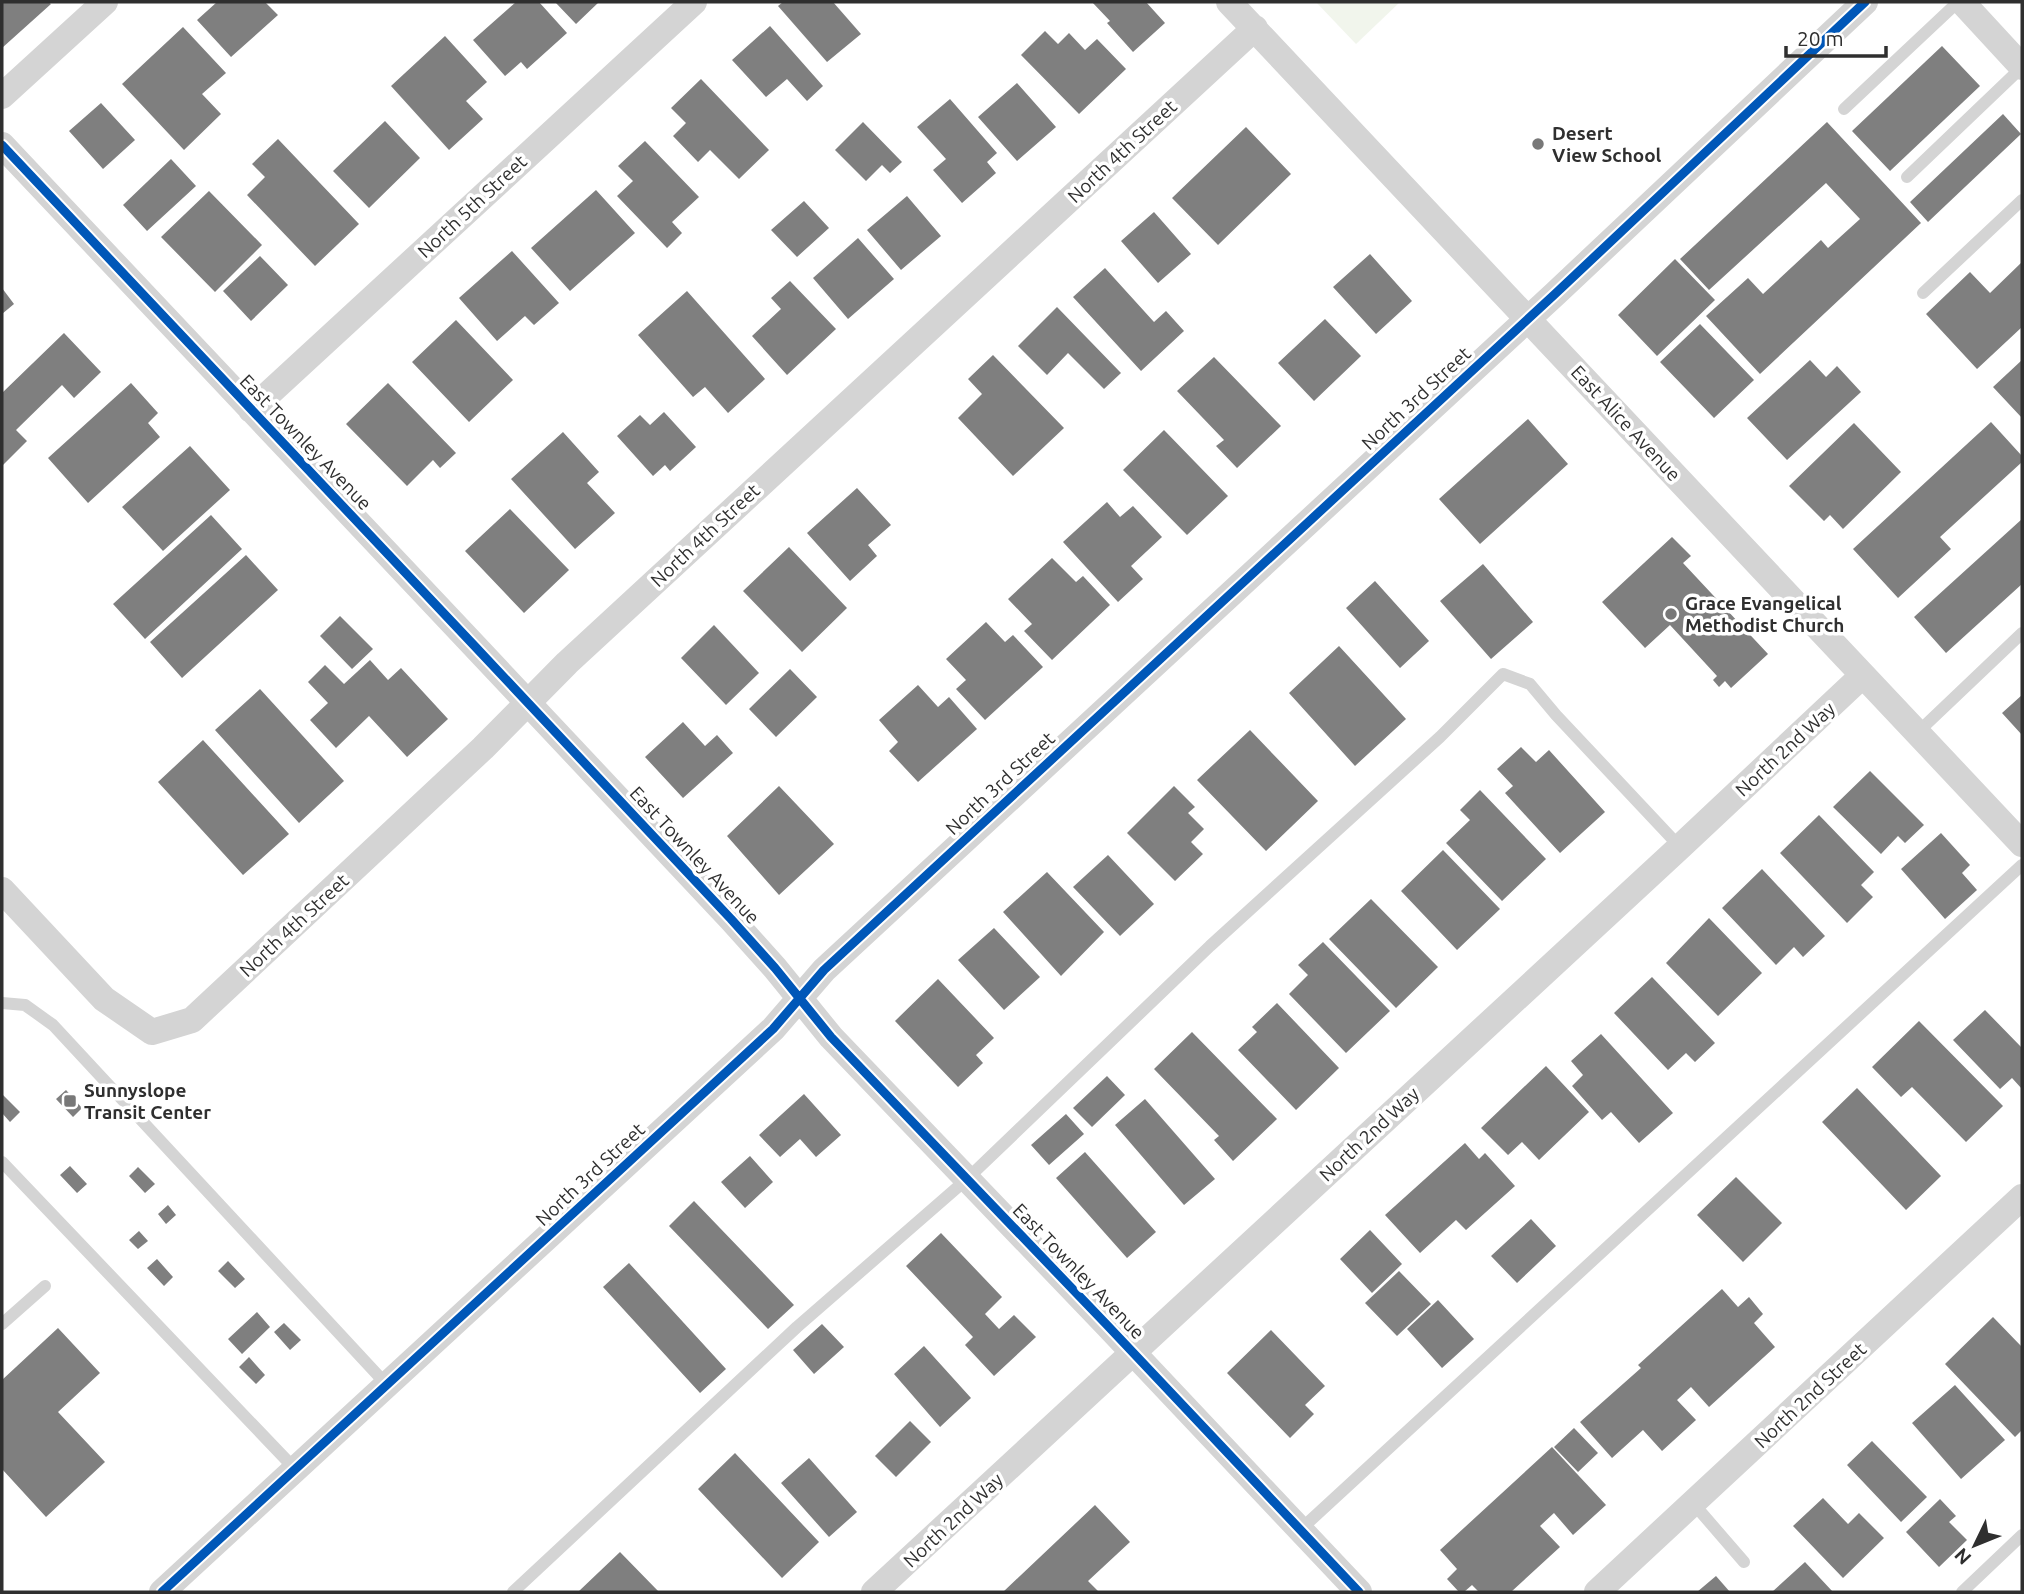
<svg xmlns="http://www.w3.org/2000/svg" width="2024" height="1594" font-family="Ubuntu,sans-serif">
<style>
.green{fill:#f1f5ec}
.building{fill:#7f7f7f}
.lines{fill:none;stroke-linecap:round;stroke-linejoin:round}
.lane{stroke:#d4d4d4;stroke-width:12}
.street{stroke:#d4d4d4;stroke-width:26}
.cycleway-casing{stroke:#fff;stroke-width:13}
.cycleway{stroke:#0057b8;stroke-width:9}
.poi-dot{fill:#787878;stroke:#fff;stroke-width:2.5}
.labels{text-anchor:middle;stroke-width:7;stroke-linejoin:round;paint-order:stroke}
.poi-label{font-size:19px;font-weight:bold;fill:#2f2f2f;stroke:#fff;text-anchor:start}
.street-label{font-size:19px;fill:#2f2f2f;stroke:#fff}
</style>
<rect width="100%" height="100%" fill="#fff"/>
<path class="green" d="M 1316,2 L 1400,2 L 1356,44 Z"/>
<path class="building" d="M 2,2 L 48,2 L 51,4 L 2,48 Z
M 217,2 L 265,2 L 278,15 L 231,57 L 197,20 Z
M 516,2 L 539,2 L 567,33 L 527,69 L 521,62 L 505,76 L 473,40 Z
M 555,2 L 599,2 L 576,24 Z
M 783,2 L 833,2 L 861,34 L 827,62 L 778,6 Z
M 1092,2 L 1146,2 L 1165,23 L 1133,52 L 1107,23 L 1110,21 Z
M 770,26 L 823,86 L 807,101 L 787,79 L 766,97 L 732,60 Z
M 183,27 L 226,73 L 202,94 L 221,114 L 184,150 L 122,84 Z
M 1045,31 L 1058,44 L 1069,33 L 1085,50 L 1097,39 L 1126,69 L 1079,114 L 1021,55 Z
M 445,36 L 487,82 L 466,101 L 483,119 L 449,150 L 391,86 Z
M 1942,46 L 1980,86 L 1890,171 L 1852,131 Z
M 701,79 L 769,150 L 739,179 L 710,150 L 698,162 L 673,136 L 686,123 L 671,108 Z
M 1017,83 L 1056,127 L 1017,161 L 978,117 Z
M 950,99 L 997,153 L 987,162 L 996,173 L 962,203 L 933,170 L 946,159 L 917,127 Z
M 101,103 L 135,140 L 103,169 L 69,131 Z
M 2003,114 L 2021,134 L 1928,222 L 1910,202 Z
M 385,121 L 420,158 L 369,208 L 333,171 Z
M 863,122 L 902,162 L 890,173 L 882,165 L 866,181 L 835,150 Z
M 1827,122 L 1921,223 L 1760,374 L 1706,316 L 1748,278 L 1763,294 L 1821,240 L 1828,248 L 1860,219 L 1826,183 L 1709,290 L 1680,259 Z
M 1246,127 L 1291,174 L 1218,245 L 1172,198 Z
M 278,139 L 359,224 L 315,266 L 247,195 L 265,177 L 252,164 Z
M 645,141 L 699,197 L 672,222 L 682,233 L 667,248 L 617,196 L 633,181 L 618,166 Z
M 171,159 L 196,186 L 147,231 L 123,205 Z
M 596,190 L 635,233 L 570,291 L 531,248 Z
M 209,191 L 262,245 L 215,292 L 161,237 Z
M 907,196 L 941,236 L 901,270 L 867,230 Z
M 804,201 L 829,228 L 797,257 L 771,230 Z
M 1154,212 L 1191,254 L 1158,283 L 1121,241 Z
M 858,238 L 894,279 L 848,319 L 813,278 Z
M 512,251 L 559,303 L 534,325 L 525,316 L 497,341 L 459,298 Z
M 1370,254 L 1412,301 L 1376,334 L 1333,287 Z
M 260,256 L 288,285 L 251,321 L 223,291 Z
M 1675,259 L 1715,300 L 1657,356 L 1618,315 Z
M 2022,262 L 2022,327 L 1977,369 L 1926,314 L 1970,272 L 1990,293 Z
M 1105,268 L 1154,322 L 1166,311 L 1184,331 L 1141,371 L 1073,297 Z
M 790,281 L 836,329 L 787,375 L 752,336 L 781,309 L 771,298 Z
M 2,288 L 14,304 L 2,314 Z
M 687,291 L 765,379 L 728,413 L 705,387 L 693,397 L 638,335 Z
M 1057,307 L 1121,373 L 1104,389 L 1068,353 L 1047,375 L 1018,346 Z
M 1325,319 L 1361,356 L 1314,401 L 1278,363 Z
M 456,320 L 513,380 L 469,422 L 412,362 Z
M 1700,324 L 1754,380 L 1714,418 L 1660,362 Z
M 64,333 L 101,372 L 74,398 L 62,385 L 16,430 L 27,441 L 2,466 L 2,393 Z
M 993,355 L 1064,428 L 1013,476 L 958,418 L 982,394 L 968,379 Z
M 1214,357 L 1281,426 L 1237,468 L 1216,446 L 1224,440 L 1177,391 Z
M 1810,360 L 1826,377 L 1837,366 L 1861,392 L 1787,460 L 1747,418 Z
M 2022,360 L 2022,418 L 1993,387 Z
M 131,383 L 158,413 L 148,423 L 160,437 L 88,503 L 48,458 Z
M 388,383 L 456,453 L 440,468 L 433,460 L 407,486 L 346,424 Z
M 664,412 L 696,447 L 670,471 L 665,465 L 653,476 L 617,436 L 640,415 L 650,425 Z
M 1528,419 L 1568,464 L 1480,544 L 1439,499 Z
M 1991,422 L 2022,456 L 2022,462 L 1940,537 L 1951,549 L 1898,598 L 1853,549 Z
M 1854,423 L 1901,472 L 1843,529 L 1830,515 L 1824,521 L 1789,486 Z
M 1164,430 L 1228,496 L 1187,535 L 1123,470 Z
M 563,432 L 599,472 L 587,483 L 615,513 L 575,549 L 511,479 Z
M 190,446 L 230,490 L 163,551 L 122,507 Z
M 857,488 L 891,525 L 868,545 L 877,556 L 850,581 L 807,533 Z
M 1107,502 L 1120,517 L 1133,506 L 1162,537 L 1131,566 L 1143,579 L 1118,602 L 1063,542 Z
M 510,509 L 569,570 L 524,613 L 465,551 Z
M 211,515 L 242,549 L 145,639 L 113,604 Z
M 2022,519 L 2022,584 L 1946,653 L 1914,617 Z
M 1672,537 L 1691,556 L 1683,563 L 1768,654 L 1731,688 L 1725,681 L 1719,687 L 1713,680 L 1717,676 L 1670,625 L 1645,648 L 1602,602 Z
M 789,547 L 847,608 L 802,652 L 743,591 Z
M 246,555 L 278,590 L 182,678 L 150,642 Z
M 1052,558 L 1076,582 L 1083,576 L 1110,605 L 1052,660 L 1024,631 L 1032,624 L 1008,599 Z
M 1483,564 L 1533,622 L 1491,659 L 1440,601 Z
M 1375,581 L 1429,641 L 1400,668 L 1346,608 Z
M 340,616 L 373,649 L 352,669 L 320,636 Z
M 986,622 L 1005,642 L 1013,635 L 1043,667 L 985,720 L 956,689 L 966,680 L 946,659 Z
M 714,625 L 759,673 L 726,705 L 681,658 Z
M 1339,646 L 1406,719 L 1355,766 L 1289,693 Z
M 370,660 L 388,680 L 401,668 L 448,719 L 407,757 L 369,716 L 336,748 L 310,720 L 328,703 L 308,682 L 325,665 L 344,684 Z
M 790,669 L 817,697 L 776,737 L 749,709 Z
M 918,685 L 938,707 L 949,697 L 977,729 L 918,782 L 889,751 L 898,742 L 879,720 Z
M 260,689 L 344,781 L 299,823 L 215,730 Z
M 2022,695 L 2022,735 L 2002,713 Z
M 683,722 L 705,746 L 717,735 L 733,753 L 683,798 L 645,757 Z
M 1250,730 L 1318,801 L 1266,851 L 1197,780 Z
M 203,740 L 289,834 L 243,875 L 158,782 Z
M 1521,747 L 1536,762 L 1549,750 L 1605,812 L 1560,853 L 1505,793 L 1513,786 L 1497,769 Z
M 1870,771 L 1924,825 L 1905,843 L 1898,836 L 1881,854 L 1833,807 Z
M 779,786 L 834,844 L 779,895 L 727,836 Z
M 1174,786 L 1195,807 L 1188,813 L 1204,829 L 1191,842 L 1203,854 L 1175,881 L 1127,833 Z
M 1480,790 L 1546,859 L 1502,901 L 1446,843 L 1470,820 L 1460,810 Z
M 1819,815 L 1874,872 L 1861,885 L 1873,897 L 1847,923 L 1780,853 Z
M 1941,833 L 1970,865 L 1962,873 L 1977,890 L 1945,919 L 1901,869 Z
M 1443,850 L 1500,909 L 1457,950 L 1401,891 Z
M 1108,855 L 1154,904 L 1120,936 L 1073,887 Z
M 1762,869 L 1825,936 L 1803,957 L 1794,947 L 1776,965 L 1722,908 Z
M 1047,872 L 1104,932 L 1061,976 L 1003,912 Z
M 1371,899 L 1438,967 L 1396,1008 L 1329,939 Z
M 1709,918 L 1762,973 L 1718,1016 L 1666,963 Z
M 994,928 L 1040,977 L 1004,1010 L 958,960 Z
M 1323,942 L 1390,1011 L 1346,1053 L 1289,994 L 1308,975 L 1298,965 Z
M 1652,977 L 1715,1043 L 1695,1062 L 1686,1053 L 1668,1070 L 1614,1013 Z
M 938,979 L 994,1038 L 976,1055 L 983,1063 L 958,1087 L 895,1021 Z
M 1277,1003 L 1339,1068 L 1296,1110 L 1238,1050 L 1257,1032 L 1252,1027 Z
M 1985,1010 L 2022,1048 L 2022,1089 L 2012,1078 L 2000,1089 L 1953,1040 Z
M 1919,1021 L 2003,1106 L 1966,1142 L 1912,1087 L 1901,1097 L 1872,1067 Z
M 1192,1032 L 1277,1119 L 1233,1161 L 1214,1140 L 1219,1136 L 1154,1069 Z
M 1601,1034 L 1673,1113 L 1639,1143 L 1611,1112 L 1602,1120 L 1572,1086 L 1583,1075 L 1571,1061 Z
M 1546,1066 L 1589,1112 L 1539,1160 L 1522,1142 L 1508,1155 L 1481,1128 Z
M 1107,1076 L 1125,1095 L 1092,1127 L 1073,1108 Z
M 1857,1088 L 1941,1176 L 1906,1210 L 1822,1122 Z
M 66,1090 L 82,1108 L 73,1117 L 56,1099 Z
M 804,1094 L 841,1135 L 816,1157 L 800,1139 L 780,1157 L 759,1135 Z
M 3,1095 L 20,1112 L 10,1122 L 2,1113 L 2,1096 Z
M 1145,1099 L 1215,1179 L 1184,1205 L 1115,1125 Z
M 1066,1114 L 1084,1134 L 1049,1165 L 1031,1145 Z
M 1465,1143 L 1479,1159 L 1485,1153 L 1515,1186 L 1466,1230 L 1456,1220 L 1420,1253 L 1385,1215 Z
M 1085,1152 L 1156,1232 L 1127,1258 L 1056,1178 Z
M 750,1156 L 773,1182 L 745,1208 L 721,1182 Z
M 70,1166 L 87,1184 L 77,1193 L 60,1175 Z
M 138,1167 L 155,1184 L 145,1193 L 129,1176 Z
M 1736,1177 L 1782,1223 L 1743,1262 L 1697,1215 Z
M 694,1201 L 794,1305 L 768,1329 L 669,1226 Z
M 168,1205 L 176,1215 L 166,1224 L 158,1214 Z
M 1531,1219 L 1556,1246 L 1517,1283 L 1491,1256 Z
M 1370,1230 L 1402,1264 L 1372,1293 L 1340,1259 Z
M 139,1231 L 148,1241 L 138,1249 L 129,1240 Z
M 941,1233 L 1002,1297 L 985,1314 L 999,1329 L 1014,1315 L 1036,1337 L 994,1376 L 965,1345 L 973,1337 L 906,1266 Z
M 157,1259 L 173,1277 L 164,1286 L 147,1268 Z
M 228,1261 L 245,1279 L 235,1288 L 218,1271 Z
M 629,1263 L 726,1369 L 700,1393 L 603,1287 Z
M 1399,1271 L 1431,1304 L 1397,1336 L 1365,1303 Z
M 1722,1289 L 1738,1307 L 1749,1297 L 1763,1314 L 1754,1323 L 1775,1347 L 1709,1407 L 1691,1387 L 1677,1400 L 1696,1420 L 1662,1451 L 1643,1430 L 1612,1458 L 1580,1422 L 1641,1368 L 1638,1365 Z
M 1438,1300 L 1474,1339 L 1442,1368 L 1407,1329 Z
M 257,1312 L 270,1327 L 242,1354 L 228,1339 Z
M 1993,1317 L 2022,1347 L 2022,1430 L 2015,1437 L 1945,1364 Z
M 284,1323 L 301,1340 L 290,1350 L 274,1332 Z
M 822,1324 L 844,1347 L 814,1374 L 793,1350 Z
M 58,1328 L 100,1373 L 58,1412 L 105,1462 L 46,1517 L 2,1469 L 2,1380 Z
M 1271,1330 L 1325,1386 L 1305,1405 L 1314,1414 L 1290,1438 L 1227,1373 Z
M 924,1346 L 971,1398 L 940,1427 L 894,1374 Z
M 249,1357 L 265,1375 L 256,1384 L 239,1367 Z
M 1955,1385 L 2005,1440 L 1961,1479 L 1912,1423 Z
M 910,1421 L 931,1442 L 896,1477 L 875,1456 Z
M 1574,1428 L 1598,1453 L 1578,1472 L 1554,1447 Z
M 1872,1441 L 1927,1497 L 1901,1522 L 1847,1465 Z
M 1552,1447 L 1606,1505 L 1573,1535 L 1554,1513 L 1540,1526 L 1560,1547 L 1511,1592 L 1479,1592 L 1472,1585 L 1464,1592 L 1459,1592 L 1447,1579 L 1457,1569 L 1440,1550 Z
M 735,1453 L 819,1542 L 782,1578 L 698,1489 Z
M 809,1458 L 857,1512 L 829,1537 L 781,1483 Z
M 1823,1498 L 1848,1524 L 1859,1513 L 1884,1538 L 1843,1578 L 1793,1526 Z
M 1940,1499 L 1956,1516 L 1949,1522 L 1967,1540 L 1939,1567 L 1906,1532 Z
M 1095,1505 L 1130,1542 L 1088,1581 L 1099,1592 L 1003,1592 Z
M 620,1552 L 659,1592 L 578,1592 Z
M 1805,1562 L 1833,1592 L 1772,1592 Z
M 1716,1576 L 1730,1592 L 1697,1592 Z"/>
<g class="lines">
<path class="lane" d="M 1844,109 L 1958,2
M 1907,177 L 2022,67
M 1923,293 L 2022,200
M 1917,733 L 2022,633
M 2,1003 L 25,1005 L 53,1025 L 387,1385
M 2,1162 L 296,1470
M 2,1324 L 45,1286
M 1693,1503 L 1744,1562
M 1300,1530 L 2022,865
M 513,1592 L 797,1327 L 967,1179 L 1210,946 L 1440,737 L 1503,674 L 1530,684 L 1556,715 L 1680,847
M 1962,1592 L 2022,1535"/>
<path class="street" d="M 1229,2 L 2022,844
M 1962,2 L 2022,67
M 2,96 L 105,2
M 2,145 C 245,404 489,660 731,919 L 775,968 L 831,1037 L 1107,1325 L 1359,1592
M 251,410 L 694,2
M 2,890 L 104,999 L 152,1032 L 192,1020 L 483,748 L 567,663 L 1255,28
M 162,1592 L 773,1029 L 824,970 L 1555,294 L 1865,2
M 874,1592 L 1680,847 L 1862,676
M 1597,1592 L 2022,1197"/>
<defs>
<path id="cycleway" d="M 2,145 C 245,404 489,660 731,919 L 775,968 L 831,1037 L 1107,1325 L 1359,1592
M 162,1592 L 773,1029 L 824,970 L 1555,294 L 1865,2"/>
</defs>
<use href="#cycleway" class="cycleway-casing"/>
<use href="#cycleway" class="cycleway"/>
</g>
<g class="poi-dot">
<circle cx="1538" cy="144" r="7"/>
<circle cx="1671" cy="614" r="7"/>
<rect x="63" y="1094" width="14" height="14" rx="3.5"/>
</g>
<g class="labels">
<g class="poi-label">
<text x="1552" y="140">Desert<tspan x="1552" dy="22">View School</tspan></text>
<text x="1685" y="610">Grace Evangelical<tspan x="1685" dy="22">Methodist Church</tspan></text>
<text x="84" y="1097">Sunnyslope<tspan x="84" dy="22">Transit Center</tspan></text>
</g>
<g class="street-label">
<text transform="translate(1122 151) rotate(-43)" y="7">North 4th Street</text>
<text transform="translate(472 206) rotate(-43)" y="7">North 5th Street</text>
<text transform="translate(1416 398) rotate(-43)" y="7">North 3rd Street</text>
<text transform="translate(1626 423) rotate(47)" y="7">East Alice Avenue</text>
<text transform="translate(306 442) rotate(46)" y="7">East Townley Avenue</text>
<text transform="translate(705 535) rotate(-43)" y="7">North 4th Street</text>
<text transform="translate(1785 749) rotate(-43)" y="7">North 2nd Way</text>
<text transform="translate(1000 783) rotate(-43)" y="7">North 3rd Street</text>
<text transform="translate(695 855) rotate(47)" y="7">East Townley Avenue</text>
<text transform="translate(294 925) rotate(-43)" y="7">North 4th Street</text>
<text transform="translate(1369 1134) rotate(-43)" y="7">North 2nd Way</text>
<text transform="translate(590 1174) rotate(-43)" y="7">North 3rd Street</text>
<text transform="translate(1079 1271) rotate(46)" y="7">East Townley Avenue</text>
<text transform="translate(1810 1395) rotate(-43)" y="7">North 2nd Street</text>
<text transform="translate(953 1520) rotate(-43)" y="7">North 2nd Way</text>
</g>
</g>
<rect width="2024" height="1594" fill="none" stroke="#2f2f2f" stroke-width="7"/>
<g transform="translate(1975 1545) rotate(227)" stroke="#ffffff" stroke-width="5" paint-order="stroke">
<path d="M0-5L12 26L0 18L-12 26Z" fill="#2f2f2f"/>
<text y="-10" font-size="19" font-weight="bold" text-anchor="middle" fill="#2f2f2f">N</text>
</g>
<path d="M1786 46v10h100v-10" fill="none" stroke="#2f2f2f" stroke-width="3.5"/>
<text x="1797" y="46" font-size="21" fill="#2f2f2f" stroke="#ffffff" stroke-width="5" paint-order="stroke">20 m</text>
</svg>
